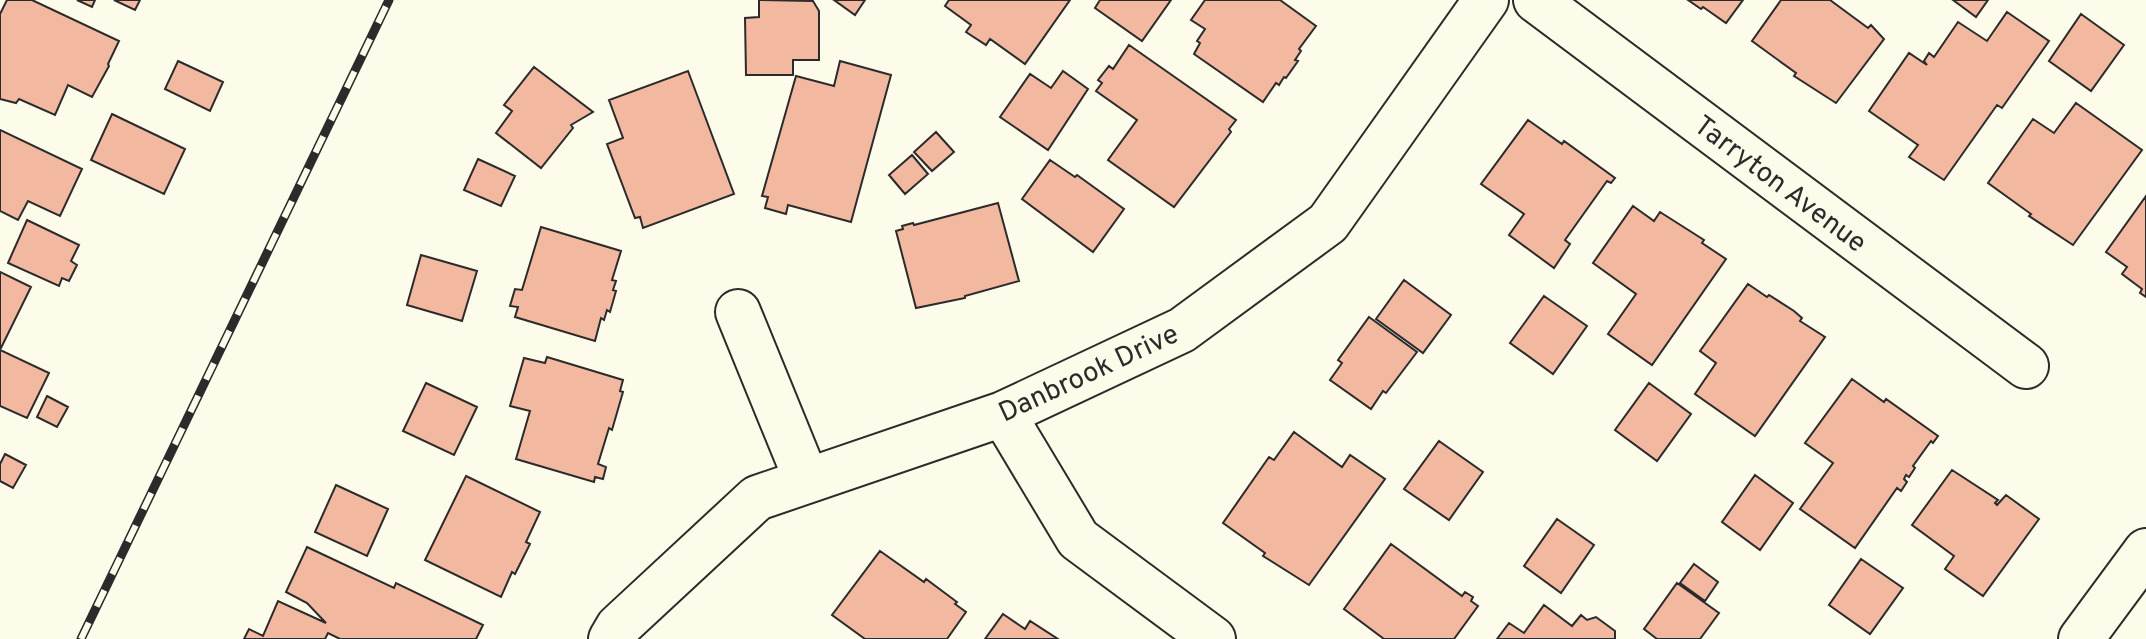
<svg xmlns="http://www.w3.org/2000/svg" width="2146" height="639" font-family="Overpass,sans-serif">
<style>
.building{fill:#f2b8a0;stroke:#2b2b2b;stroke-width:2}
.lines{fill:none;stroke-linecap:round;stroke-linejoin:round}
.street-casing{stroke:#2b2b2b;stroke-width:48}
.secondary-casing{stroke:#2b2b2b;stroke-width:48}
.street{stroke:#fdfbea;stroke-width:44}
.secondary{stroke:#fdfbea;stroke-width:44}
.rail-casing{stroke:#2b2b2b;stroke-width:9}
.rail{stroke:#fdfbea;stroke-width:6;stroke-dasharray:18;stroke-linecap:butt}
.labels{text-anchor:middle;stroke-width:6;stroke-linejoin:round;paint-order:stroke}
.street-label{font-size:28px;fill:#2b2b2b;stroke:#fdfbea}
</style>
<rect width="100%" height="100%" fill="#fdfbea"/>
<path class="building" d="M 7,0 L 32,0 L 119,41 L 108,64 L 109,66 L 92,97 L 68,85 L 55,115 L 19,99 L 16,103 L 0,99 L 0,14 Z
M 77,0 L 95,0 L 92,7 Z
M 114,0 L 140,0 L 135,10 Z
M 759,0 L 813,1 L 819,11 L 819,60 L 793,60 L 793,75 L 746,75 L 745,18 L 759,17 Z
M 834,0 L 865,0 L 855,15 Z
M 949,0 L 1070,0 L 1025,64 L 990,39 L 986,45 L 966,32 L 971,25 L 945,6 Z
M 1100,0 L 1171,0 L 1142,41 L 1095,8 Z
M 1205,0 L 1280,0 L 1316,26 L 1299,49 L 1301,51 L 1295,60 L 1298,61 L 1286,78 L 1284,77 L 1279,85 L 1276,83 L 1263,102 L 1194,54 L 1200,43 L 1197,41 L 1205,29 L 1191,20 Z
M 1688,0 L 1743,0 L 1726,23 L 1703,7 L 1701,9 Z
M 1781,0 L 1830,0 L 1868,28 L 1871,25 L 1884,39 L 1836,103 L 1794,76 L 1796,73 L 1752,41 Z
M 1953,0 L 1988,0 L 1976,17 Z
M 2007,12 L 2049,41 L 2002,108 L 1997,105 L 1944,180 L 1909,157 L 1918,145 L 1869,111 L 1909,53 L 1927,65 L 1924,61 L 1929,53 L 1934,57 L 1958,22 L 1987,41 Z
M 2081,14 L 2124,45 L 2091,91 L 2049,61 Z
M 1129,45 L 1236,120 L 1229,129 L 1231,132 L 1174,207 L 1108,160 L 1137,120 L 1096,91 L 1102,83 L 1098,80 L 1109,66 L 1113,69 Z
M 178,61 L 223,82 L 210,111 L 165,89 Z
M 840,61 L 891,75 L 851,222 L 788,205 L 786,214 L 765,208 L 768,197 L 762,196 L 796,76 L 834,86 Z
M 534,67 L 593,112 L 571,125 L 573,128 L 541,168 L 496,133 L 512,111 L 504,105 Z
M 688,71 L 734,194 L 643,228 L 640,217 L 635,218 L 607,144 L 623,138 L 609,100 Z
M 1063,71 L 1088,89 L 1048,150 L 1000,117 L 1030,74 L 1051,88 Z
M 2076,103 L 2142,150 L 2073,245 L 2029,216 L 2031,214 L 1988,183 L 2033,119 L 2054,133 Z
M 112,114 L 185,149 L 164,194 L 91,160 Z
M 1528,120 L 1562,144 L 1564,141 L 1615,178 L 1611,183 L 1607,181 L 1565,240 L 1570,244 L 1554,268 L 1509,235 L 1524,214 L 1481,184 Z
M 0,130 L 82,169 L 60,216 L 28,201 L 18,220 L 0,211 Z
M 936,132 L 954,152 L 932,171 L 914,152 Z
M 912,155 L 928,174 L 905,194 L 889,175 Z
M 478,159 L 515,176 L 501,206 L 464,190 Z
M 1050,160 L 1075,177 L 1077,175 L 1124,209 L 1093,252 L 1022,199 Z
M 2146,196 L 2146,297 L 2140,293 L 2142,289 L 2122,274 L 2127,267 L 2106,252 Z
M 998,203 L 1019,281 L 965,296 L 965,298 L 916,308 L 896,231 L 903,229 L 902,226 L 913,223 L 914,225 Z
M 1633,206 L 1654,221 L 1660,212 L 1704,240 L 1702,243 L 1726,259 L 1652,365 L 1608,334 L 1636,294 L 1593,263 Z
M 27,220 L 79,245 L 71,261 L 77,265 L 69,281 L 62,278 L 59,286 L 8,263 Z
M 541,227 L 621,251 L 612,280 L 616,281 L 613,290 L 616,291 L 610,312 L 607,310 L 604,320 L 601,318 L 595,341 L 515,317 L 518,307 L 510,306 L 515,289 L 522,290 Z
M 421,255 L 477,271 L 462,321 L 407,305 Z
M 0,272 L 31,287 L 1,348 L 0,348 Z
M 1404,280 L 1451,315 L 1423,353 L 1376,319 Z
M 1748,284 L 1767,297 L 1769,295 L 1794,311 L 1802,318 L 1800,321 L 1825,337 L 1755,436 L 1695,394 L 1716,363 L 1700,351 Z
M 1544,296 L 1587,326 L 1553,374 L 1510,343 Z
M 1369,317 L 1417,352 L 1386,393 L 1383,391 L 1371,409 L 1330,380 L 1342,363 L 1338,360 Z
M 0,350 L 49,373 L 27,418 L 0,406 Z
M 547,357 L 623,380 L 620,391 L 623,392 L 612,430 L 609,428 L 598,464 L 606,467 L 603,479 L 595,477 L 594,482 L 516,459 L 530,411 L 510,406 L 524,358 L 545,363 Z
M 1852,379 L 1884,402 L 1886,399 L 1938,436 L 1933,443 L 1931,441 L 1913,466 L 1915,468 L 1909,477 L 1906,475 L 1904,479 L 1907,482 L 1901,491 L 1897,488 L 1855,548 L 1800,509 L 1833,463 L 1805,443 Z
M 426,383 L 477,407 L 454,455 L 403,431 Z
M 1649,383 L 1691,414 L 1657,461 L 1615,430 Z
M 47,396 L 68,407 L 57,427 L 37,417 Z
M 1294,432 L 1342,467 L 1350,455 L 1385,479 L 1309,585 L 1263,556 L 1265,553 L 1223,523 L 1269,457 L 1274,460 Z
M 1439,441 L 1483,472 L 1449,520 L 1404,489 Z
M 5,454 L 26,465 L 13,488 L 0,481 L 0,464 Z
M 1952,470 L 1998,500 L 1995,503 L 1997,505 L 2006,495 L 2039,519 L 1983,596 L 1945,569 L 1954,556 L 1912,525 Z
M 1755,475 L 1793,503 L 1760,550 L 1722,522 Z
M 466,476 L 540,512 L 526,542 L 530,544 L 515,574 L 512,572 L 501,597 L 425,560 Z
M 336,485 L 388,509 L 367,556 L 315,532 Z
M 1557,519 L 1594,545 L 1561,593 L 1524,566 Z
M 1391,544 L 1462,596 L 1465,592 L 1473,597 L 1471,601 L 1478,606 L 1454,639 L 1384,639 L 1344,609 Z
M 307,547 L 394,588 L 396,583 L 483,625 L 476,639 L 340,639 L 328,633 L 325,639 L 244,639 L 249,629 L 263,636 L 278,601 L 326,623 L 307,603 L 286,592 Z
M 880,551 L 924,582 L 926,579 L 957,602 L 955,604 L 966,612 L 947,639 L 865,639 L 832,615 Z
M 1861,559 L 1903,588 L 1870,634 L 1829,605 Z
M 1694,564 L 1718,582 L 1705,601 L 1680,583 Z
M 1677,583 L 1719,613 L 1700,639 L 1657,639 L 1644,629 Z
M 1544,605 L 1572,626 L 1581,615 L 1587,620 L 1596,617 L 1615,631 L 1615,639 L 1497,639 L 1509,623 L 1524,633 Z
M 1003,614 L 1025,629 L 1030,621 L 1058,639 L 985,639 Z"/>
<g class="lines">
<defs>
<path id="street" d="M 1536,0 L 2026,366
M 738,312 L 807,481
M 1003,414 L 1078,539 L 1213,639
M 611,639 L 618,627 L 757,498 L 1003,414 L 1182,330 L 1328,223 L 1486,0"/>
<path id="secondary" d="M 2081,639 L 2146,551"/>
</defs>
<use href="#street" class="street-casing"/>
<use href="#secondary" class="secondary-casing"/>
<use href="#street" class="street"/>
<use href="#secondary" class="secondary"/>
<defs>
<path id="rail" d="M 81,639 L 389,0"/>
</defs>
<use href="#rail" class="rail-casing"/>
<use href="#rail" class="rail"/>
</g>
<g class="labels">
<g class="street-label">
<text transform="translate(1781 183) rotate(37)" y="10">Tarryton Avenue</text>
<text transform="translate(1088 372) rotate(-25)" y="10">Danbrook Drive</text>
</g>
</g>
</svg>
